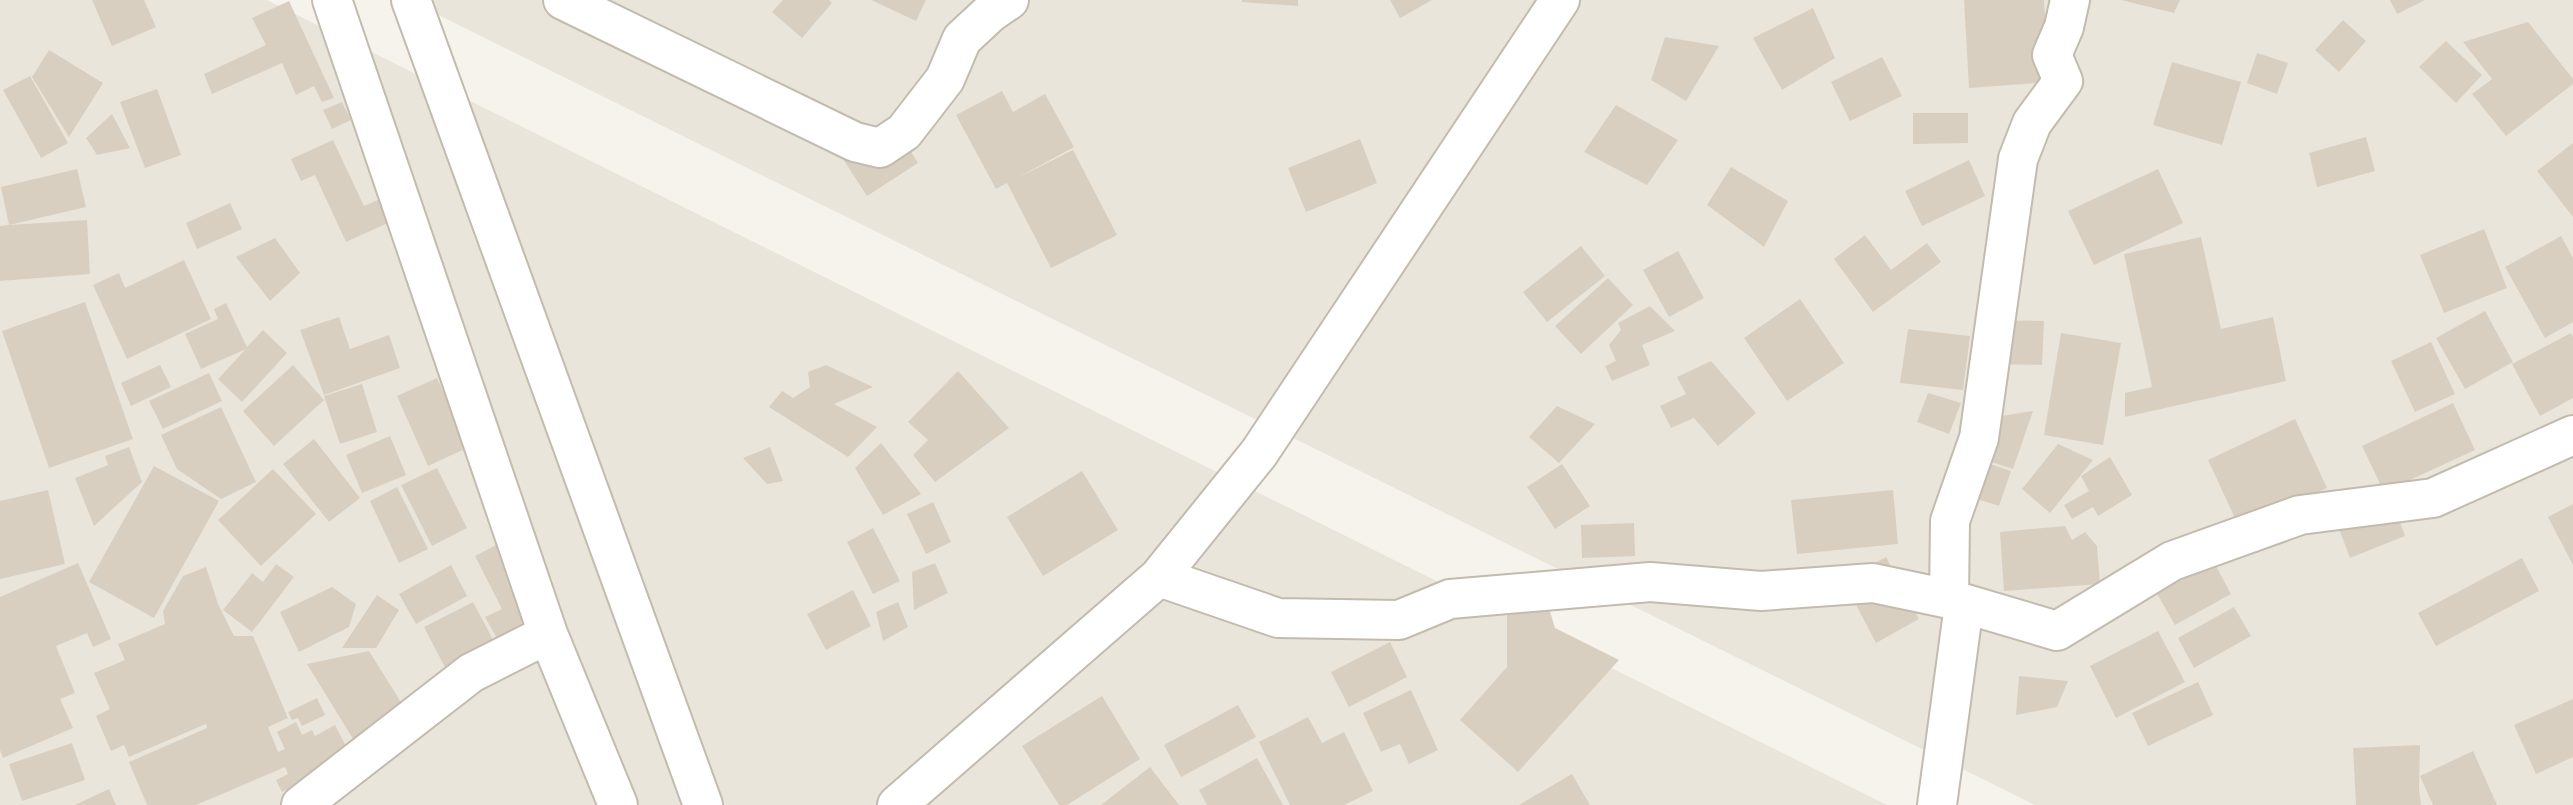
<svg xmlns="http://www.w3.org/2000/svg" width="2573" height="805" font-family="Lato,sans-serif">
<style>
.residential{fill:#eae5da}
.building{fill:#d8cfc1}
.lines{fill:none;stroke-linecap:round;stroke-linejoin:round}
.minor-casing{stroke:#c2bbae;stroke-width:42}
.minor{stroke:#fff;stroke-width:38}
</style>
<rect width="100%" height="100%" fill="#f6f3ec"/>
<path class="residential" d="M 0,0 L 267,0 L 1887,805 L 0,805 Z
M 408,0 L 2573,0 L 2573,805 L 2035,805 Z"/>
<path class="building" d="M 92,0 L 144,0 L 156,27 L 112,46 Z
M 783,0 L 829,0 L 832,3 L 802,38 L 772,12 Z
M 871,0 L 926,0 L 916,21 Z
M 1242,0 L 1298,0 L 1298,6 L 1242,2 Z
M 1390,0 L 1432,0 L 1400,18 Z
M 1964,0 L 2044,0 L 2049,82 L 1969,88 Z
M 2121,0 L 2180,0 L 2174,13 Z
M 2390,0 L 2425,0 L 2397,14 Z
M 289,1 L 334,98 L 322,102 L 314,86 L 296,95 L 282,63 L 212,94 L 204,74 L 266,45 L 252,18 Z
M 1813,8 L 1835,58 L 1782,90 L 1753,38 Z
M 2343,20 L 2366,41 L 2339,72 L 2315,50 Z
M 2528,22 L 2573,79 L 2573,84 L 2506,136 L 2472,94 L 2492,79 L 2463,42 Z
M 1665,37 L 1719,46 L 1686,101 L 1651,80 Z
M 2446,41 L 2482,75 L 2456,103 L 2419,67 Z
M 49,50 L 103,83 L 69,137 L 32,77 Z
M 2257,53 L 2288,63 L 2277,94 L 2247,83 Z
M 1882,57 L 1902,96 L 1850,121 L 1831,82 Z
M 2172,62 L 2241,82 L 2222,145 L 2153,125 Z
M 30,76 L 68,143 L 41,158 L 3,90 Z
M 157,89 L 181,155 L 145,168 L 120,102 Z
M 1002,91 L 1013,112 L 1045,94 L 1074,147 L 1017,178 L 1073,150 L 1117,235 L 1051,268 L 1007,183 L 996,189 L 956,115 Z
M 342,102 L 351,120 L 332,129 L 323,110 Z
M 1616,105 L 1678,140 L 1647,185 L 1584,152 Z
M 1913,113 L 1968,113 L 1968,143 L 1913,144 Z
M 112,114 L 130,148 L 97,155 L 86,138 Z
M 893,122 L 918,163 L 867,196 L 841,156 Z
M 2366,137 L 2375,171 L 2317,187 L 2309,153 Z
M 1360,139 L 1377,183 L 1306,212 L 1288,168 Z
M 333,140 L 364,206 L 380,199 L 390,222 L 346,242 L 315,175 L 301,181 L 291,159 Z
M 2573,143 L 2573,217 L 2537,171 Z
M 1969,160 L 1985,196 L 1922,226 L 1905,191 Z
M 1731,167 L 1788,201 L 1764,247 L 1707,205 Z
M 77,169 L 86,207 L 9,225 L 87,220 L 90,274 L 0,281 L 0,226 L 9,225 L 1,187 Z
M 2158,169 L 2183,223 L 2094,265 L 2068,211 Z
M 230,203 L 242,229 L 197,249 L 186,223 Z
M 2484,229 L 2507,288 L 2444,313 L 2420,255 Z
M 1865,235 L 1891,270 L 1927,243 L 1941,262 L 1873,312 L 1834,259 Z
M 2561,236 L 2573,258 L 2573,322 L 2545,338 L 2505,267 Z
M 2201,237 L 2221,329 L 2273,317 L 2286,381 L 2125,417 L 2125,393 L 2152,387 L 2124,254 Z
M 275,238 L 300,273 L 270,301 L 236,257 Z
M 1581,246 L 1605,276 L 1547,322 L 1523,292 Z
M 1678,251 L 1704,298 L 1669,317 L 1643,270 Z
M 184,260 L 211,319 L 127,359 L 93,285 L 119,273 L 125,288 Z
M 1608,278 L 1633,305 L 1581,354 L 1555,326 Z
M 1800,299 L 1844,363 L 1787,401 L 1744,338 Z
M 85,302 L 133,439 L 49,468 L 2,331 Z
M 226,303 L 247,347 L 263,330 L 287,353 L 242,402 L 218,379 L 246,349 L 201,369 L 185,334 L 218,319 L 214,309 Z
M 1650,306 L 1675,331 L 1642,345 L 1650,365 L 1612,381 L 1605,366 L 1616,361 L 1609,345 L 1621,330 L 1618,323 Z
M 2485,311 L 2513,362 L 2465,389 L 2436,338 Z
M 339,317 L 350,349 L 389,335 L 400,368 L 324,395 L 300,330 Z
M 1981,320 L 2044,321 L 2042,365 L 1980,364 Z
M 1908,329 L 1970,336 L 1963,390 L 1900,383 Z
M 2061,333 L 2121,343 L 2103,445 L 2044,435 Z
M 2571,333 L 2573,337 L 2573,398 L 2540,416 L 2512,364 Z
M 2431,342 L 2455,394 L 2415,412 L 2391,361 Z
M 1711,361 L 1756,413 L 1718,446 L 1694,418 L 1671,428 L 1660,406 L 1686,394 L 1677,377 Z
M 160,365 L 171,387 L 131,406 L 121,383 Z
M 293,365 L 324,400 L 274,446 L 243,411 Z
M 826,365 L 873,387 L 834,404 L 877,427 L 848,457 L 769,407 L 782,391 L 793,398 L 810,387 L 808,372 Z
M 958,371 L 1009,428 L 935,482 L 913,455 L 928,440 L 908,422 Z
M 209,373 L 222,401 L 163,429 L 149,401 Z
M 437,378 L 469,447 L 428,466 L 397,396 Z
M 362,384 L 377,432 L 340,444 L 324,396 Z
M 1928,393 L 1961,403 L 1949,434 L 1917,422 Z
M 2453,403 L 2475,450 L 2384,492 L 2362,446 Z
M 1557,406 L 1595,424 L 1559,463 L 1529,437 Z
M 221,407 L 256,482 L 221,499 L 177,469 L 161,435 Z
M 2033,411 L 2013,469 L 1958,451 L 1969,421 Z
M 2295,419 L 2327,488 L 2240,529 L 2208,460 Z
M 390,436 L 406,475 L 362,493 L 346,455 Z
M 314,439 L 360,498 L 329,522 L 283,464 Z
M 881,443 L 921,494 L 883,515 L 855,468 Z
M 2058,444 L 2093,460 L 2050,513 L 2022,489 Z
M 129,447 L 142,482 L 94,526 L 75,478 L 108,465 L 105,456 Z
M 770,447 L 783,481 L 767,484 L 743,458 Z
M 1957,453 L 2011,471 L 1999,506 L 1946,489 Z
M 2110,457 L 2132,495 L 2098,516 L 2093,507 L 2072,519 L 2064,505 L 2089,491 L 2081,476 Z
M 1562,464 L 1590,506 L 1555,529 L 1527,487 Z
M 154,466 L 219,501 L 154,618 L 89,582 Z
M 437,468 L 467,528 L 432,546 L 401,485 Z
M 273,469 L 316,514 L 261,566 L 218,520 Z
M 1082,471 L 1118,530 L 1043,576 L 1007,517 Z
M 397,487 L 428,549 L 399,563 L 370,501 Z
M 48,490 L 65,564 L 0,579 L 0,501 Z
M 1893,490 L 1898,544 L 1797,554 L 1791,500 Z
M 2390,495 L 2405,536 L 2350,558 L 2329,502 Z
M 933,502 L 951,542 L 926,554 L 907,514 Z
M 2573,504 L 2573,565 L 2548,517 Z
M 1634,523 L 1635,556 L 1582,558 L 1581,525 Z
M 2065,526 L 2072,540 L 2085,532 L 2097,546 L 2100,584 L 2004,591 L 2000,532 Z
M 873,528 L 900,581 L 873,594 L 847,542 Z
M 517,534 L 559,614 L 500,644 L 485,617 L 502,609 L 475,556 Z
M 2209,553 L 2231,594 L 2175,625 L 2152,585 Z
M 1886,557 L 1919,619 L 1876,643 L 1843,580 Z
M 2522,558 L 2539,591 L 2436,646 L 2418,613 Z
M 78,563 L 111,639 L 93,647 L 87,633 L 56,646 L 75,693 L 60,699 L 73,728 L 3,758 L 0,750 L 0,597 Z
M 935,563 L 948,593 L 914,610 L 912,572 Z
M 276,564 L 294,577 L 252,632 L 223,610 L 252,573 L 263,582 Z
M 451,565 L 467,596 L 416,624 L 399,594 Z
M 206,567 L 218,604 L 234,636 L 253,636 L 288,718 L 268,727 L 278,752 L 285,749 L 277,732 L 296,722 L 302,735 L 312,730 L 315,736 L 335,725 L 351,756 L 282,792 L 276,780 L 288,774 L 285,767 L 196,805 L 147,805 L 129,762 L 207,728 L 206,724 L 129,757 L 124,745 L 111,751 L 96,716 L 110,709 L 94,673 L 125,660 L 118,644 L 165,624 L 163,611 L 183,576 Z
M 332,587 L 356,604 L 349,627 L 299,652 L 280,612 Z
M 853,590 L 871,626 L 826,650 L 807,614 Z
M 377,595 L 399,610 L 376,648 L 342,648 Z
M 473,602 L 497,647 L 448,673 L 424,627 Z
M 898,602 L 908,627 L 883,641 L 876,612 Z
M 1548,605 L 1555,628 L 1619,660 L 1518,772 L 1460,720 L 1507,667 L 1507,606 Z
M 2234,607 L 2251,636 L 2194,668 L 2178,638 Z
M 2158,631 L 2185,682 L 2116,718 L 2090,666 Z
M 1390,642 L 1407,677 L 1349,707 L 1331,672 Z
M 369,651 L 409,715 L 358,747 L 307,664 Z
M 2019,676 L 2068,681 L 2057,707 L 2016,715 Z
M 2198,682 L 2213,715 L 2148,746 L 2132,713 Z
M 1411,690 L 1438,750 L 1409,764 L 1400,744 L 1381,752 L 1363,713 Z
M 1102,696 L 1140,759 L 1067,805 L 1059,805 L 1022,746 Z
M 317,698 L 325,715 L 302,726 L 298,718 L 292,720 L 288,712 Z
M 2573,699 L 2573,757 L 2536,774 L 2514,725 Z
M 1238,705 L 1256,737 L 1181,777 L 1164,745 Z
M 1308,717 L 1322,743 L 1344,732 L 1373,791 L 1344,805 L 1290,805 L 1259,742 Z
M 72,743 L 85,780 L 22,801 L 9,764 Z
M 2420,745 L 2419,789 L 2421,805 L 2356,805 L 2353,748 Z
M 2473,751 L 2497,805 L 2433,805 L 2420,776 Z
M 1257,758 L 1283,805 L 1207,805 L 1199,790 Z
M 1150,767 L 1179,805 L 1101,805 Z
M 1572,774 L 1590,805 L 1519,805 Z
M 109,789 L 116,805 L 75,805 Z"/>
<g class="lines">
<defs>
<path id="minor" d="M 332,0 L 548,634 L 618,805
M 411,0 L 703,805
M 563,0 L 855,142 L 880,148 L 904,132 L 945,79 L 962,39 L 990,13 L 1009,0
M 1159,577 L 1278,618 L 1399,620 L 1450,599 L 1650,582 L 1761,591 L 1873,583 L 1949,599 L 2057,631 L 2172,561 L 2300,515 L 2433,498 L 2573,435
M 1949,599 L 1950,521 L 1979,438 L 2018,159 L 2032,123 L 2063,81 L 2052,55 L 2064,27 L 2070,0
M 301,805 L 471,673 L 548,634
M 897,805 L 1159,577 L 1259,453 L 1560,0
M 1937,805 L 1964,605"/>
</defs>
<use href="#minor" class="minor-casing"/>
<use href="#minor" class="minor"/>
</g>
</svg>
